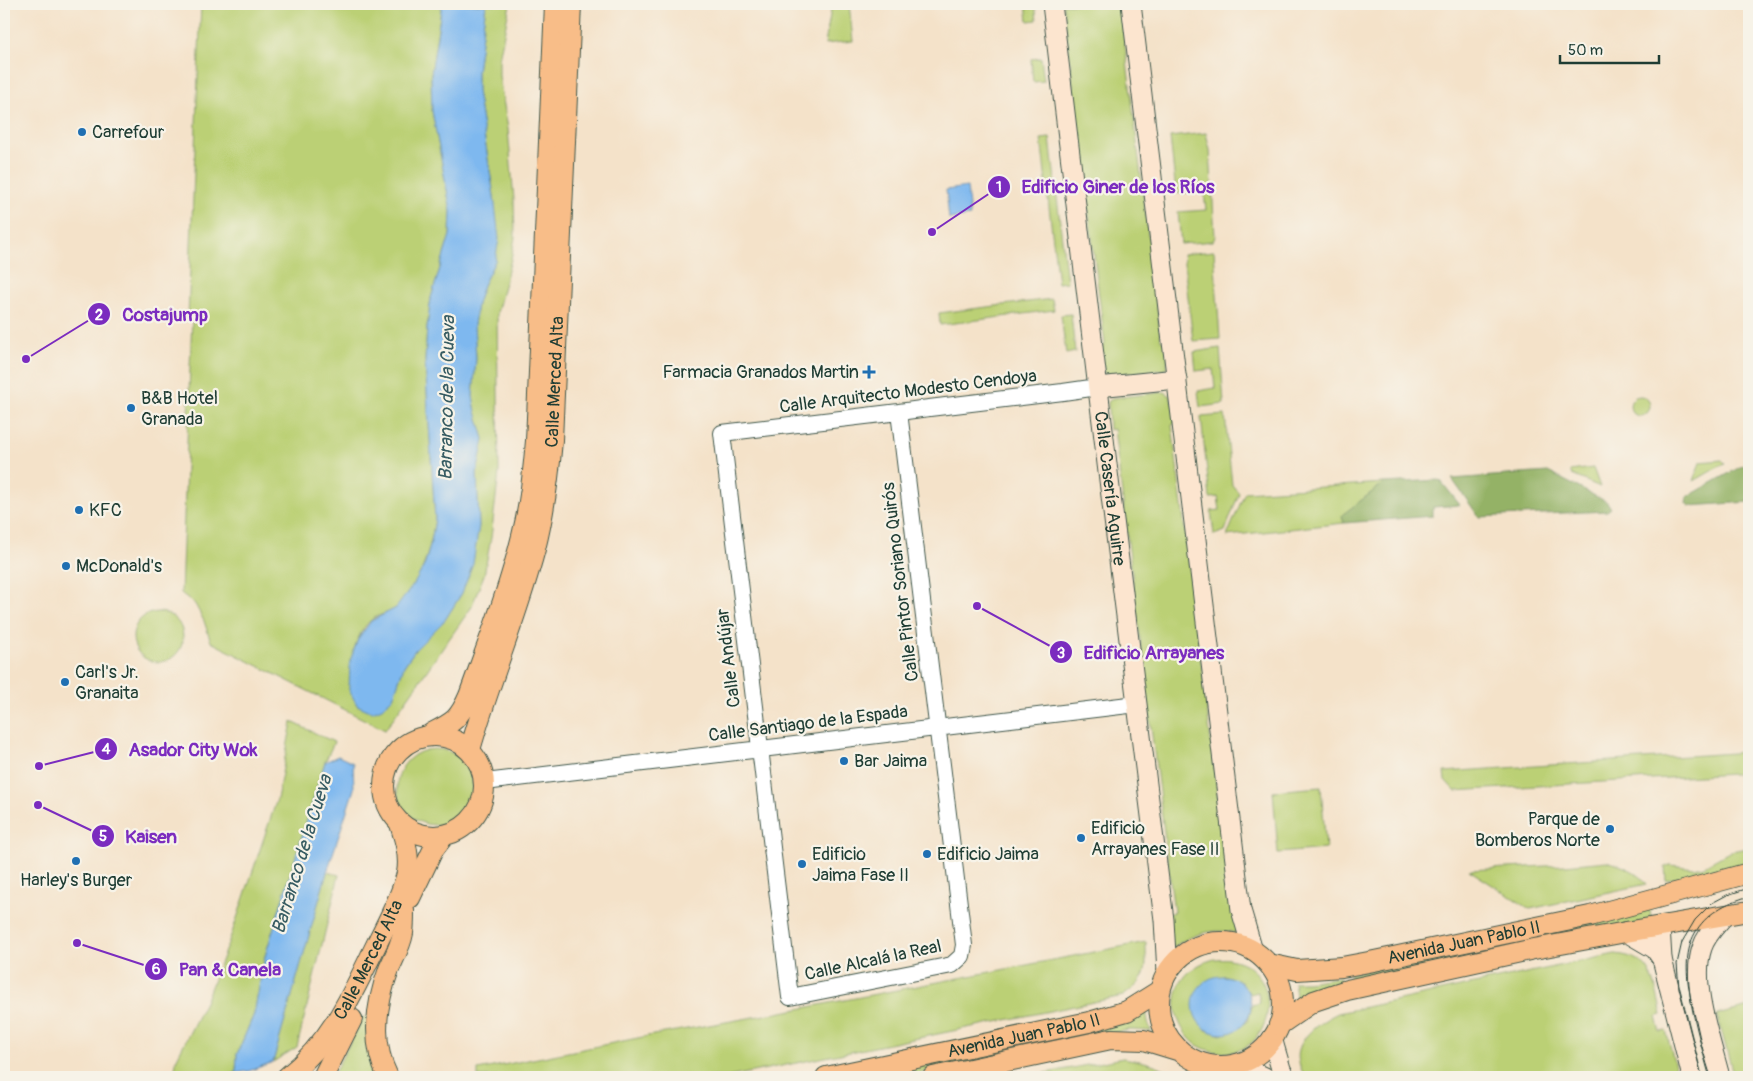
<svg xmlns="http://www.w3.org/2000/svg" width="1753" height="1081" font-family="Pangolin,sans-serif">
<style>
.green{fill:#bbd074;stroke:#6d8654;fill-rule:evenodd}
.forest{fill:#94b266;stroke:#5a784d}
.water{fill:#7eb8ef;stroke:#4e7a92}
.lines{fill:none;stroke-linecap:round;stroke-linejoin:round}
.tertiary-casing{stroke:#3f564a;stroke-width:18}
.secondary-casing{stroke:#3f564a;stroke-width:21}
.primary-casing{stroke:#3f564a;stroke-width:22}
.tertiary{stroke:#fff;stroke-width:16}
.secondary{stroke:#fce5cf;stroke-width:19}
.primary{stroke:#f8bd88;stroke-width:20}
.tram{stroke:#1f3d34;stroke-width:1}
.poi-dot{fill:#1f6fb2;stroke:#f7f3e8;stroke-width:2}
.labels{text-anchor:middle;stroke-width:4.5;stroke-linejoin:round;paint-order:stroke}
.poi-label{font-size:18px;fill:#1f3d34;stroke:#f7f3e8;text-anchor:start}
.street-label{font-size:18px;fill:#1f3d34;stroke:#f7f3e8}
.water-label{font-size:19px;font-style:italic;fill:#375c63;stroke:#f7f3e8}
.leader{fill:none;stroke:#7b2cbf;stroke-width:2}
.callout-dot{fill:#7b2cbf;stroke:#f7f3e8;stroke-width:2}
.mark-label{font-size:15px;text-anchor:middle;font-weight:bold;fill:#fff}
.callout-label{font-size:19px;text-anchor:middle;font-weight:bold;fill:#7b2cbf;stroke:#f7f3e8;stroke-width:4.5;stroke-linejoin:round;paint-order:stroke}
</style>
<rect width="100%" height="100%" fill="#f7f3e8"/>
<filter id="ink" filterUnits="userSpaceOnUse"><feTurbulence type="fractalNoise" baseFrequency=".02" numOctaves="2"/><feDisplacementMap in="SourceGraphic" scale="10" xChannelSelector="R" yChannelSelector="G"/><feConvolveMatrix kernelMatrix="1 2 1 2 8 2 1 2 1" color-interpolation-filters="sRGB"/></filter>
<filter id="wash" filterUnits="userSpaceOnUse"><feTurbulence type="fractalNoise" baseFrequency=".0096" numOctaves="4" result="noise"/><feDisplacementMap in="SourceGraphic" scale="20" xChannelSelector="R" yChannelSelector="G"/><feGaussianBlur stdDeviation="1.12" result="paint"/><feColorMatrix in="noise" values="0 0 0 0 0 0 0 0 0 0 0 0 0 0 0 0 0 1.4 0 .05"/><feComposite in="paint" operator="in"/></filter>
<g filter="url(#wash)">
<rect width="100%" height="100%" fill="#f4e2c9"/>
<path class="green" d="M 201,4 L 442,4 L 431,74 L 432,111 L 451,211 L 450,235 L 431,298 L 427,327 L 425,361 L 435,519 C 430,551 421,584 397,607 C 390,614 377,614 370,621 C 352,639 350,666 349,690 L 393,698 L 404,666 L 415,650 L 445,620 L 462,593 L 479,526 L 477,473 L 484,439 L 476,412 L 473,396 L 476,358 L 474,325 L 477,304 L 483,285 L 495,261 L 494,196 L 477,91 L 477,72 L 486,4 L 510,4 L 499,59 L 499,76 L 508,129 L 514,200 L 515,237 L 511,259 L 497,313 L 499,472 L 491,538 L 484,575 L 471,608 L 385,730 L 211,642 L 204,621 L 195,604 L 181,593 L 192,318 L 188,318 Z
M 832,4 L 849,4 L 853,41 L 825,44 Z
M 1026,4 L 1035,4 L 1037,20 L 1028,21 Z
M 1063,4 L 1120,4 L 1161,340 L 1168,343 L 1167,368 L 1162,370 L 1110,375 L 1104,373 L 1099,350 L 1105,344 Z
M 1041,58 L 1044,81 L 1033,82 L 1031,59 Z
M 1206,133 L 1210,150 L 1215,237 L 1213,241 L 1181,244 L 1178,212 L 1206,210 L 1204,192 L 1176,193 L 1170,137 Z
M 1050,138 L 1067,282 L 1058,283 L 1041,139 Z
M 1214,251 L 1220,339 L 1193,341 L 1183,254 Z
M 1052,299 L 1054,310 L 940,325 L 939,313 Z
M 1071,314 L 1075,352 L 1066,354 L 1061,315 Z
M 1220,348 L 1224,404 L 1200,407 L 1198,391 L 1215,388 L 1213,369 L 1196,371 L 1194,352 Z
M 1165,392 L 1170,396 L 1178,422 L 1172,425 L 1227,872 L 1241,934 C 1214,927 1194,933 1172,948 L 1168,914 L 1174,912 L 1114,429 L 1109,430 L 1108,402 L 1113,398 Z
M1630 406a10 10 0 1 1 20 0a10 10 0 1 1-20 0Z
M 1225,415 L 1232,485 L 1239,493 L 1225,531 L 1214,535 L 1211,511 L 1220,510 L 1218,497 L 1210,498 L 1201,417 Z
M 1722,460 L 1725,463 L 1694,481 L 1700,462 Z
M 1593,468 L 1600,487 L 1572,475 L 1570,471 Z
M 1384,483 L 1342,515 L 1344,523 L 1227,536 L 1245,492 Z
M133 637a25 25 0 1 1 50 0a25 25 0 1 1-50 0Z
M 292,722 L 334,742 L 325,762 L 265,956 L 254,1014 L 237,1054 L 236,1073 L 222,1077 L 173,1077 L 177,1058 L 205,1002 L 232,933 L 277,799 Z
M397 787a38 38 0 1 1 76 0a38 38 0 1 1-76 0Z
M 1749,752 L 1749,773 L 1455,791 L 1445,780 L 1444,772 Z
M 1321,787 L 1326,849 L 1278,853 L 1273,791 Z
M 1749,848 L 1749,862 L 1666,880 L 1665,867 L 1670,865 L 1694,868 L 1704,866 L 1731,851 Z
M 1607,861 C 1622,866 1637,870 1647,884 L 1530,909 L 1469,870 L 1565,865 Z
M 327,872 L 339,875 L 297,1047 L 273,1062 Z
M 1650,906 L 1651,922 L 1351,982 L 1349,974 Z
M 1146,942 C 1146,971 1149,978 1123,996 L 728,1077 L 478,1077 L 478,1070 L 648,1036 L 793,1010 Z
M 1615,954 C 1655,957 1654,984 1662,1015 L 1656,1017 L 1660,1032 L 1666,1031 L 1678,1077 L 1306,1077 C 1284,1048 1313,1025 1338,1013 Z
M 1214,959 C 1218,959 1224,958 1229,959 C 1289,968 1275,1061 1217,1052 C 1207,1050 1197,1047 1190,1039 C 1169,1016 1170,981 1199,965 C 1204,962 1209,961 1214,959 ZM 1224,975 L 1240,981 L 1250,994 L 1258,992 L 1260,1003 L 1252,1005 L 1248,1021 L 1221,1035 L 1206,1030 L 1196,1018 Z
M 1339,977 L 1340,984 L 1297,1002 L 1294,982 L 1308,982 Z
M 1749,1007 L 1749,1077 L 1734,1077 L 1717,1015 Z
M 1146,1010 L 1148,1022 L 1151,1031 L 1130,1030 L 1098,1035 L 1097,1028 Z
M 364,1016 L 367,1018 L 370,1038 L 383,1077 L 332,1077 Z
M 1086,1031 L 1087,1038 L 900,1077 L 865,1077 Z
M 1123,1058 C 1140,1061 1163,1064 1174,1077 L 1026,1077 Z"/>
<path class="forest" d="M 1749,462 L 1749,502 L 1689,506 L 1686,503 L 1687,497 Z
M 1548,472 L 1607,502 L 1611,508 L 1607,511 L 1479,517 L 1452,479 Z
M 1440,480 L 1460,505 L 1433,507 L 1433,516 L 1344,523 L 1342,515 L 1384,483 Z"/>
<path class="water" d="M 442,4 L 486,4 L 477,72 L 477,91 L 494,196 L 499,239 L 495,261 L 483,285 L 477,304 L 474,325 L 476,358 L 473,396 L 476,412 L 484,439 L 477,473 L 479,526 L 473,564 L 462,593 L 445,620 L 415,650 L 404,666 L 393,698 L 382,708 L 372,712 L 357,705 L 349,690 L 350,661 L 358,639 L 371,621 L 396,608 L 414,584 L 425,564 L 431,542 L 435,519 L 425,361 L 427,327 L 431,298 L 450,235 L 451,211 L 432,111 L 431,74 Z
M 967,187 L 970,216 L 949,219 L 946,190 Z
M 338,756 L 353,763 L 354,789 L 327,872 L 273,1062 L 249,1071 L 236,1073 L 237,1054 L 254,1014 L 265,956 L 325,762 Z
M1193 1005a29 29 0 1 1 58 0a29 29 0 1 1-58 0Z"/>
</g>
<g filter="url(#ink)">
<g class="lines">
<defs>
<path id="tertiary" d="M 899,412 L 964,945 L 962,956 L 952,965 L 790,997 L 722,433 L 899,412 L 921,409 L 1063,392 L 1098,387
M 485,782 L 1137,704"/>
<g id="secondary">
<path id="s1" d="M 1052,4 L 1108,472 L 1164,920 L 1167,973"/>
<path d="M 1131,4 L 1241,910 L 1253,951"/>
<path d="M 1098,387 L 1177,379"/>
<path d="M 1660,926 L 1662,959 L 1692,1077"/>
<path d="M 1626,932 L 1655,949 L 1662,959"/>
<path d="M 1272,1038 L 1281,1069 L 1285,1077"/>
<path d="M 1237,1064 L 1265,1077"/>
<path d="M 1720,1077 C 1711,1041 1690,983 1702,948 C 1706,935 1716,926 1724,916"/>
</g>
<g id="primary">
<path d="M 432,733 C 454,722 459,719 469,696 C 488,643 509,590 522,536 C 530,505 533,473 536,441 L 555,4"/>
<circle cx="434" cy="786" r="50"/>
<path id="s2" d="M 470,750 C 489,682 517,617 535,549 C 544,513 549,476 552,440 L 571,4"/>
<path d="M 410,898 L 433,850 L 443,837"/>
<circle cx="1221" cy="1004" r="62"/>
<path id="s3" d="M 1269,964 L 1297,970 L 1342,967 L 1374,961 L 1590,916 L 1749,873"/>
<path d="M 1279,1025 L 1314,1001 L 1347,990 L 1534,949 L 1626,932 L 1749,911"/>
<path id="s4" d="M 287,1077 C 334,1039 353,992 379,939 C 389,919 402,895 407,873 C 410,856 405,840 400,824"/>
<path d="M 323,1077 L 352,1019"/>
<path d="M 388,1077 C 371,1043 376,1004 389,969 C 394,958 401,945 403,933 C 404,926 404,918 404,910"/>
<path id="s5" d="M 826,1077 L 1089,1022 L 1127,1011 L 1159,991"/>
<path d="M 933,1077 L 1111,1039 L 1144,1040 L 1180,1051"/>
</g>
</defs>
<use href="#tertiary" class="tertiary-casing"/>
<use href="#secondary" class="secondary-casing"/>
<use href="#primary" class="primary-casing"/>
<use href="#tertiary" class="tertiary"/>
<use href="#secondary" class="secondary"/>
<use href="#primary" class="primary"/>
<path class="tram" d="M 1702,1077 L 1679,988 L 1677,964 L 1682,942 L 1695,920 L 1712,903 L 1727,895 L 1749,888
M 1711,1077 C 1705,1059 1700,1040 1696,1021 C 1686,981 1676,937 1717,910 C 1727,903 1738,900 1749,896"/>
</g>
</g>
<g class="poi-dot">
<circle cx="82" cy="132" r="5"/>
<path d="M866.5 364.5h5v5h5v5h-5v5h-5v-5h-5v-5h5z"/>
<circle cx="131" cy="408" r="5"/>
<circle cx="79" cy="510" r="5"/>
<circle cx="66" cy="566" r="5"/>
<circle cx="65" cy="682" r="5"/>
<circle cx="844" cy="761" r="5"/>
<circle cx="1610" cy="829" r="5"/>
<circle cx="1081" cy="838" r="5"/>
<circle cx="927" cy="854" r="5"/>
<circle cx="76" cy="861" r="5"/>
<circle cx="802" cy="864" r="5"/>
</g>
<g class="labels">
<g class="poi-label">
<text x="92" y="138">Carrefour</text>
<text x="859" y="378" text-anchor="end">Farmacia Granados Martin</text>
<text x="141" y="404">B&amp;B Hotel<tspan x="141" dy="21">Granada</tspan></text>
<text x="89" y="516">KFC</text>
<text x="76" y="572">McDonald's</text>
<text x="75" y="678">Carl's Jr.<tspan x="75" dy="21">Granaita</tspan></text>
<text x="854" y="767">Bar Jaima</text>
<text x="1600" y="825" text-anchor="end">Parque de<tspan x="1600" dy="21">Bomberos Norte</tspan></text>
<text x="1091" y="834">Edificio<tspan x="1091" dy="21">Arrayanes Fase II</tspan></text>
<text x="812" y="860">Edificio<tspan x="812" dy="21">Jaima Fase II</tspan></text>
<text x="937" y="860">Edificio Jaima</text>
<text x="76" y="886" text-anchor="middle">Harley's Burger</text>
</g>
<g class="street-label">
<text dy="6" stroke="none"><textPath href="#s2" startOffset="380">Calle Merced Alta</textPath></text>
<text transform="translate(908 391) rotate(-7)" y="6">Calle Arquitecto Modesto Cendoya</text>
<text dy="6" stroke="none"><textPath href="#s1" startOffset="488">Calle Casería Aguirre</textPath></text>
<text transform="translate(900 582) rotate(-97)" y="6">Calle Pintor Soriano Quirós</text>
<text transform="translate(728 658) rotate(-97)" y="6">Calle Andújar</text>
<text transform="translate(808 723) rotate(-7)" y="6">Calle Santiago de la Espada</text>
<text dy="6" stroke="none"><textPath href="#s3" startOffset="198">Avenida Juan Pablo II</textPath></text>
<text dy="6" stroke="none"><textPath href="#s4" startOffset="144">Calle Merced Alta</textPath></text>
<text transform="translate(873 960) rotate(-12)" y="6">Calle Alcalá la Real</text>
<text dy="6" stroke="none"><textPath href="#s5" startOffset="202">Avenida Juan Pablo II</textPath></text>
</g>
<g class="water-label">
<text transform="translate(446 398) rotate(-89)" y="7">Barranco de la Cueva</text>
<text transform="translate(301 854) rotate(-73)" y="7">Barranco de la Cueva</text>
</g>
</g>
<path class="leader" d="M932 232L999 187M26 359L99 314M977 606L1061 652M39 766L106 749M38 805L103 836M77 943L156 969"/>
<g class="callout-dot">
<circle cx="932" cy="232" r="5"/>
<circle cx="26" cy="359" r="5"/>
<circle cx="977" cy="606" r="5"/>
<circle cx="39" cy="766" r="5"/>
<circle cx="38" cy="805" r="5"/>
<circle cx="77" cy="943" r="5"/>
<circle cx="999" cy="187" r="12"/>
<circle cx="99" cy="314" r="12"/>
<circle cx="1061" cy="652" r="12"/>
<circle cx="106" cy="749" r="12"/>
<circle cx="103" cy="836" r="12"/>
<circle cx="156" cy="969" r="12"/>
</g>
<g class="mark-label">
<text x="999" y="192">1</text>
<text x="99" y="320">2</text>
<text x="1061" y="658">3</text>
<text x="106" y="754">4</text>
<text x="103" y="841">5</text>
<text x="156" y="974">6</text>
</g>
<g class="callout-label">
<text x="1118" y="193">Edificio Giner de los Ríos</text>
<text x="165" y="321">Costajump</text>
<text x="1154" y="659">Edificio Arrayanes</text>
<text x="193" y="756">Asador City Wok</text>
<text x="151" y="843">Kaisen</text>
<text x="230" y="976">Pan &amp; Canela</text>
</g>
<rect width="1753" height="1081" fill="none" stroke="#f7f3e8" stroke-width="20"/>
<path d="M1560 55v8h99v-8" fill="none" stroke="#1f3d34" stroke-width="2.5"/>
<text x="1568" y="55" font-size="15" fill="#1f3d34" stroke="#f7f3e8" stroke-width="4" paint-order="stroke">50 m</text>
</svg>
